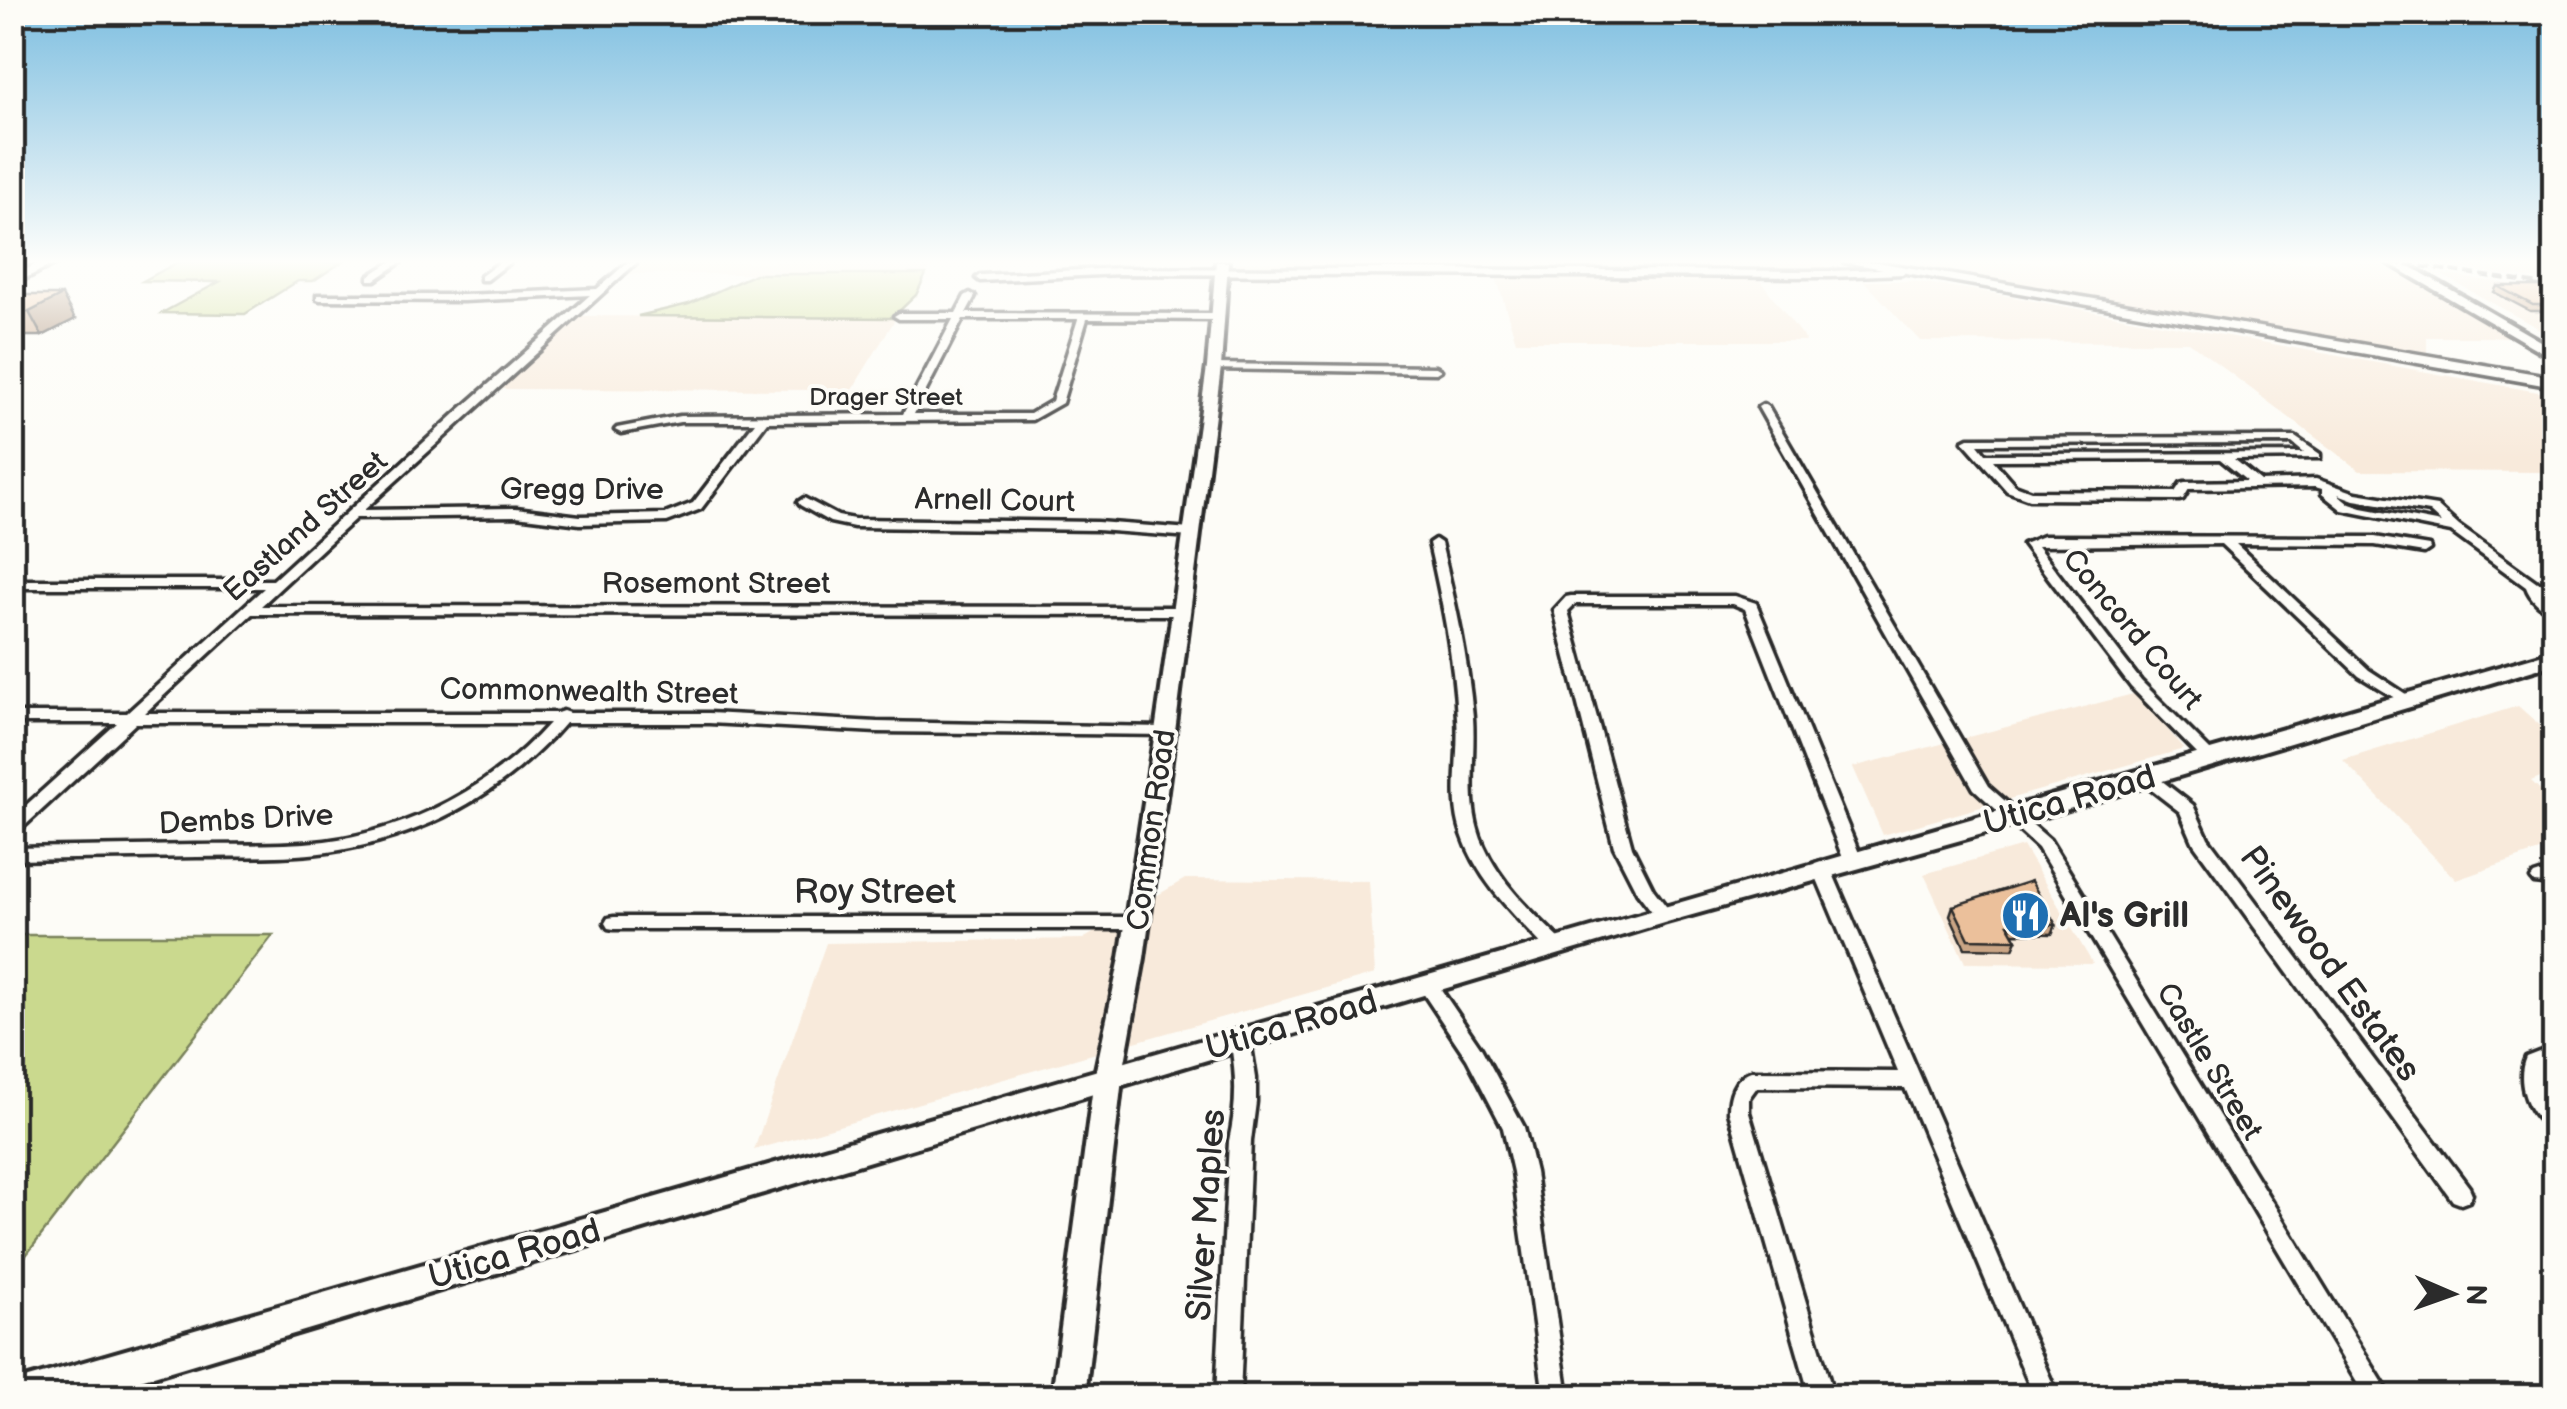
<svg xmlns="http://www.w3.org/2000/svg" width="2567" height="1409" font-family="'Balsamiq Sans',sans-serif">
<style>
.built{fill:#f8eadb}
.green{fill:#cad98e;stroke:#7a825c;stroke-width:2.5}
.lines{fill:none;stroke-linecap:round;stroke-linejoin:round}
.minor-casing{stroke:#2b2b2b;stroke-width:7}
.tertiary-casing{stroke:#2b2b2b;stroke-width:8}
.secondary-casing{stroke:#2b2b2b;stroke-width:8}
.primary-casing{stroke:#2b2b2b;stroke-width:7}
.minor{fill:#fdfcf7;fill-rule:evenodd}
.tertiary{fill:#fdfcf7;fill-rule:evenodd}
.secondary{fill:#fdfcf7;fill-rule:evenodd}
.primary{fill:#fdfcf7;fill-rule:evenodd}
.rail{stroke:#2b2b2b;stroke-width:4;stroke-dasharray:10 5;stroke-linecap:butt}
.wall{fill:#caa585;stroke:#2b2b2b;stroke-width:2.5}
.shaded-wall{fill:#a4866c;stroke:#2b2b2b;stroke-width:2.5}
.building{fill:#ebc09b;stroke:#2b2b2b;stroke-width:2.5}
.labels{text-anchor:middle;stroke-width:8;stroke-linejoin:round;paint-order:stroke}
.far-street-label{font-size:25px;fill:#2b2b2b;stroke:#fdfcf7}
.street-label{font-size:30px;fill:#2b2b2b;stroke:#fdfcf7}
.near-street-label{font-size:35px;fill:#2b2b2b;stroke:#fdfcf7}
.near-poi-label{font-size:35px;font-weight:bold;fill:#2b2b2b;stroke:#fdfcf7;text-anchor:start}
</style>
<rect width="100%" height="100%" fill="#fdfcf7"/>
<filter id="ink" filterUnits="userSpaceOnUse"><feTurbulence type="fractalNoise" baseFrequency=".01" numOctaves="2"/><feDisplacementMap in="SourceGraphic" scale="20" xChannelSelector="R" yChannelSelector="G"/><feConvolveMatrix kernelMatrix="1 2 1 2 8 2 1 2 1" color-interpolation-filters="sRGB"/></filter>
<g filter="url(#ink)">
<path class="built" d="M 641,262 L 934,262 L 926,274 L 629,274 Z
M 1234,262 L 1811,262 L 1835,269 L 1754,272 L 1806,341 L 1516,341 L 1494,271 L 1234,269 Z
M 1886,262 L 2355,262 L 2385,266 L 2509,337 L 2427,337 L 2427,354 Z
M 2416,262 L 2554,262 L 2554,282 Z
M 2440,274 L 2554,291 L 2554,337 L 2545,332 Z
M 1864,281 L 1911,281 L 1974,290 L 2554,395 L 2554,472 L 2360,471 L 2189,342 L 1920,341 Z
M 582,316 L 896,318 L 852,390 L 500,389 Z
M 2137,693 L 2184,749 L 1883,835 L 1853,767 Z
M 2518,706 L 2554,738 L 2554,771 L 2531,781 L 2554,803 L 2554,846 L 2456,880 L 2343,760 Z
M 2023,846 L 2093,964 L 1965,963 L 1924,874 Z
M 1185,879 L 1369,881 L 1375,974 L 754,1150 L 826,943 L 1083,939 Z"/>
<path class="green" d="M 178,262 L 342,262 L 313,281 L 298,281 L 245,314 L 162,313 L 219,282 L 143,281 Z
M 755,274 L 926,274 L 916,295 L 896,314 L 896,318 L 638,316 L 689,304 Z
M 13,935 L 273,935 L 13,1272 L 12,935 Z"/>
<g class="lines">
<defs>
<path id="minor" d="M 391,262 L 401,262 L 375,280 L 369,280 L 369,276 Z
M 500,262 L 510,262 L 487,280 L 481,280 L 481,276 Z
M 628,262 L 637,262 L 364,510 L 516,508 L 580,516 L 665,514 L 693,503 L 755,422 L 680,422 L 621,433 L 615,430 L 617,428 L 680,416 L 903,414 L 953,319 L 899,319 L 894,316 L 899,313 L 956,313 L 965,296 L 970,293 L 975,296 L 966,313 L 1216,314 L 1221,317 L 1216,320 L 1087,319 L 1062,403 L 1032,420 L 767,422 L 701,509 L 667,522 L 580,524 L 516,516 L 356,518 L 261,606 L 1181,607 L 1188,611 L 1181,615 L 252,614 L 145,713 L 557,713 L 563,711 L 569,713 L 709,713 L 877,722 L 1165,727 L 1170,729 L 1173,732 L 1170,735 L 877,732 L 709,723 L 565,723 C 504,794 421,839 328,852 C 285,858 240,856 197,857 C 136,858 74,859 12,860 L 12,848 C 73,847 134,846 195,845 C 238,844 282,846 325,841 C 411,830 492,787 549,723 L 136,723 L 18,832 L 12,833 L 12,818 L 117,723 L 12,723 L 12,713 L 127,713 L 264,588 L 12,588 L 12,580 L 273,580 L 456,413 L 590,295 L 463,301 L 320,300 L 317,299 L 317,295 L 463,295 L 597,289 ZM 963,319 L 1078,319 L 1052,401 L 1030,414 L 914,414 Z
M 1119,268 L 1830,271 L 1902,268 L 1906,271 L 1902,274 L 1830,277 L 1119,274 L 980,281 L 976,278 L 980,275 Z
M 1214,364 L 1436,367 L 1441,370 L 1436,373 L 1210,369 L 1210,365 Z
M 1763,404 L 1768,407 L 1988,786 L 2050,840 L 2391,1396 L 2365,1396 L 2038,848 L 1974,789 L 1758,407 Z
M 2295,437 L 2320,454 L 2320,458 L 2234,459 L 2261,481 L 2316,479 L 2356,493 L 2437,506 L 2459,526 L 2537,582 L 2554,589 L 2554,597 L 2541,593 L 2554,603 L 2554,613 C 2542,610 2530,599 2526,587 L 2451,532 L 2342,510 L 2322,494 L 2322,489 L 2315,487 L 2189,489 L 2183,499 L 2179,500 L 2029,499 L 2007,491 L 1963,441 L 1969,438 ZM 2292,443 L 2304,453 L 1986,454 L 1978,444 ZM 2220,459 L 2247,481 L 2185,482 L 2181,483 L 2175,492 L 2031,491 L 2015,485 L 1993,460 ZM 2338,494 L 2354,500 L 2429,512 L 2441,523 L 2362,508 L 2350,504 Z
M 804,498 L 838,516 L 854,519 L 1097,522 L 1191,529 L 1197,533 L 1191,537 L 1097,530 L 854,527 L 830,522 L 800,505 L 798,502 Z
M 2043,536 L 2375,537 L 2429,546 L 2430,549 L 2424,553 L 2375,545 L 2236,544 L 2369,670 L 2415,700 L 2413,703 L 2403,703 L 2359,676 L 2221,544 L 2037,546 L 2141,681 L 2218,758 L 2210,763 L 2204,761 L 2131,687 L 2023,544 Z
M 1435,539 L 1441,543 C 1455,600 1468,658 1473,717 C 1476,761 1465,805 1484,846 C 1501,884 1533,913 1562,941 L 1564,946 L 1562,951 L 1555,953 L 1548,951 C 1515,916 1477,880 1462,834 C 1449,797 1460,756 1457,718 C 1454,659 1442,601 1429,543 Z
M 1571,596 L 1735,596 L 1756,603 L 1861,858 L 1858,862 L 1846,862 L 1843,858 L 1745,609 L 1733,604 L 1575,604 L 1568,611 L 1632,847 L 1653,889 L 1672,914 L 1669,918 L 1657,918 L 1637,892 L 1614,847 L 1554,610 L 1566,597 Z
M 2146,772 L 2152,773 L 2193,805 L 2208,838 L 2469,1187 L 2472,1194 L 2469,1201 L 2461,1204 L 2453,1201 L 2194,844 L 2180,812 L 2140,781 L 2138,777 Z
M 1821,861 L 1827,863 L 1830,867 L 2058,1396 L 2034,1396 L 1905,1088 L 1757,1087 L 1749,1098 L 1749,1112 L 1834,1396 L 1810,1396 L 1729,1112 C 1729,1096 1734,1077 1751,1071 L 1898,1072 L 1812,867 L 1815,863 Z
M 2540,873 L 2554,873 L 2554,885 L 2534,883 L 2531,879 L 2534,875 Z
M 614,917 L 1137,917 L 1143,918 L 1146,923 L 1143,928 L 1137,929 L 614,929 L 608,928 L 605,923 L 608,918 Z
M 1427,977 L 1434,979 L 1481,1048 L 1524,1127 L 1535,1172 L 1568,1396 L 1544,1396 L 1513,1172 L 1503,1128 L 1467,1059 L 1417,984 L 1420,979 Z
M 1240,1032 L 1247,1035 L 1250,1040 L 1256,1078 L 1256,1102 L 1251,1141 L 1240,1396 L 1216,1396 L 1229,1141 C 1237,1106 1237,1075 1230,1040 L 1233,1035 Z
M 2554,1046 L 2554,1062 L 2542,1068 C 2539,1095 2551,1092 2554,1111 C 2555,1114 2554,1127 2554,1130 C 2528,1119 2515,1082 2526,1057 Z"/>
<path id="tertiary" d="M 1216,262 L 1228,262 L 1221,367 L 1175,732 L 1144,958 L 1122,1079 L 1085,1396 L 1052,1396 L 1094,1079 L 1120,958 L 1155,732 L 1207,367 Z"/>
<path id="secondary" d="M 41,262 L 57,262 L 12,285 L 12,276 Z
M 2387,262 L 2403,262 L 2554,349 L 2554,359 Z
M 2554,651 L 2554,664 L 2022,823 L 1667,922 L 87,1396 L 12,1396 L 15,1383 L 28,1378 Z"/>
<path id="primary" d="M 1844,262 L 1877,262 L 2554,377 L 2554,387 Z"/>
</defs>
<use href="#minor" class="minor-casing"/>
<use href="#tertiary" class="tertiary-casing"/>
<use href="#secondary" class="secondary-casing"/>
<use href="#primary" class="primary-casing"/>
<use href="#minor" class="minor"/>
<use href="#tertiary" class="tertiary"/>
<use href="#secondary" class="secondary"/>
<use href="#primary" class="primary"/>
<path class="rail" d="M 2392,262 L 2554,286"/>
</g>
<path class="wall" d="M 2497,286 L 2554,292 L 2554,311 L 2530,311 L 2494,292 Z
M 12,295 L 75,319 L 42,336 L 12,336 Z
M 1953,906 L 2056,925 L 2052,934 L 2013,933 L 2017,940 L 2013,949 L 1965,948 L 1950,915 Z"/>
<path class="shaded-wall" d="M 62,295 L 75,319 L 42,336 L 29,312 Z"/>
<path class="building" d="M 2497,286 L 2544,286 L 2554,292 L 2554,305 L 2533,305 Z
M 12,295 L 62,295 L 29,312 L 12,312 Z
M 2031,881 L 2056,925 L 2008,924 L 2017,940 L 1969,939 L 1953,906 Z"/>
</g>
<linearGradient id="sky" x2="0" y2="1"><stop stop-color="#7dbee0"/><stop offset="0.57" stop-color="#fefefb"/><stop offset="1" stop-color="#fefefb" stop-opacity="0"/></linearGradient>
<rect width="2567" height="459" fill="url(#sky)"/>
<defs>
<symbol id="restaurant-disc" viewBox="-11 -11 22 22"><circle r="9.5" fill="#1f6fb2" stroke="#fdfcf7"/><path d="M-5-6h1v4h1v-4h1v4h1v-4h1v5L-1.5 .5V6h-2V.5L-5-1ZM5-6V6H3V1.5H1.5Q1.5-4 5-6Z" fill="#fff"/></symbol>
</defs>
<g fill-rule="evenodd">
<use href="#restaurant-disc" x="1998" y="888" width="55" height="55"/>
</g>
<g class="labels">
<g class="far-street-label">
<text x="886" y="405">Drager Street</text>
</g>
<g class="street-label">
<text x="582" y="499">Gregg Drive</text>
<text transform="translate(995 500) rotate(1)" y="10">Arnell Court</text>
<text transform="translate(305 526) rotate(-42)" y="10">Eastland Street</text>
<text x="716" y="593">Rosemont Street</text>
<text transform="translate(2133 629) rotate(50)" y="10">Concord Court</text>
<text transform="translate(589 691) rotate(1)" y="10">Commonwealth Street</text>
<text transform="translate(246 819) rotate(-3)" y="10">Dembs Drive</text>
<text transform="translate(1151 830) rotate(-82)" y="10">Common Road</text>
<text transform="translate(2210 1061) rotate(59)" y="10">Castle Street</text>
</g>
<g class="near-street-label">
<text transform="translate(2069 799) rotate(-16)" y="12">Utica Road</text>
<text x="875" y="903">Roy Street</text>
<text transform="translate(2331 963) rotate(54)" y="12">Pinewood Estates</text>
<text transform="translate(1291 1024) rotate(-16)" y="12">Utica Road</text>
<text transform="translate(1205 1215) rotate(-86)" y="12">Silver Maples</text>
<text transform="translate(514 1253) rotate(-16)" y="12">Utica Road</text>
</g>
<g class="near-poi-label">
<text x="2060" y="927">Al's Grill</text>
</g>
</g>
<rect width="2567" height="1409" fill="none" stroke="#fdfcf7" stroke-width="50"/>
<rect x="25" y="25" width="2517" height="1359" fill="none" stroke="#2b2b2b" stroke-width="4" filter="url(#ink)"/>
<g transform="translate(2452 1294) rotate(92)" stroke="#fdfcf7" stroke-width="8" paint-order="stroke">
<path d="M0-8L18 38L0 25L-18 38Z" fill="#2b2b2b"/>
<text y="-15" font-size="28" font-weight="bold" text-anchor="middle" fill="#2b2b2b">N</text>
</g>
</svg>
